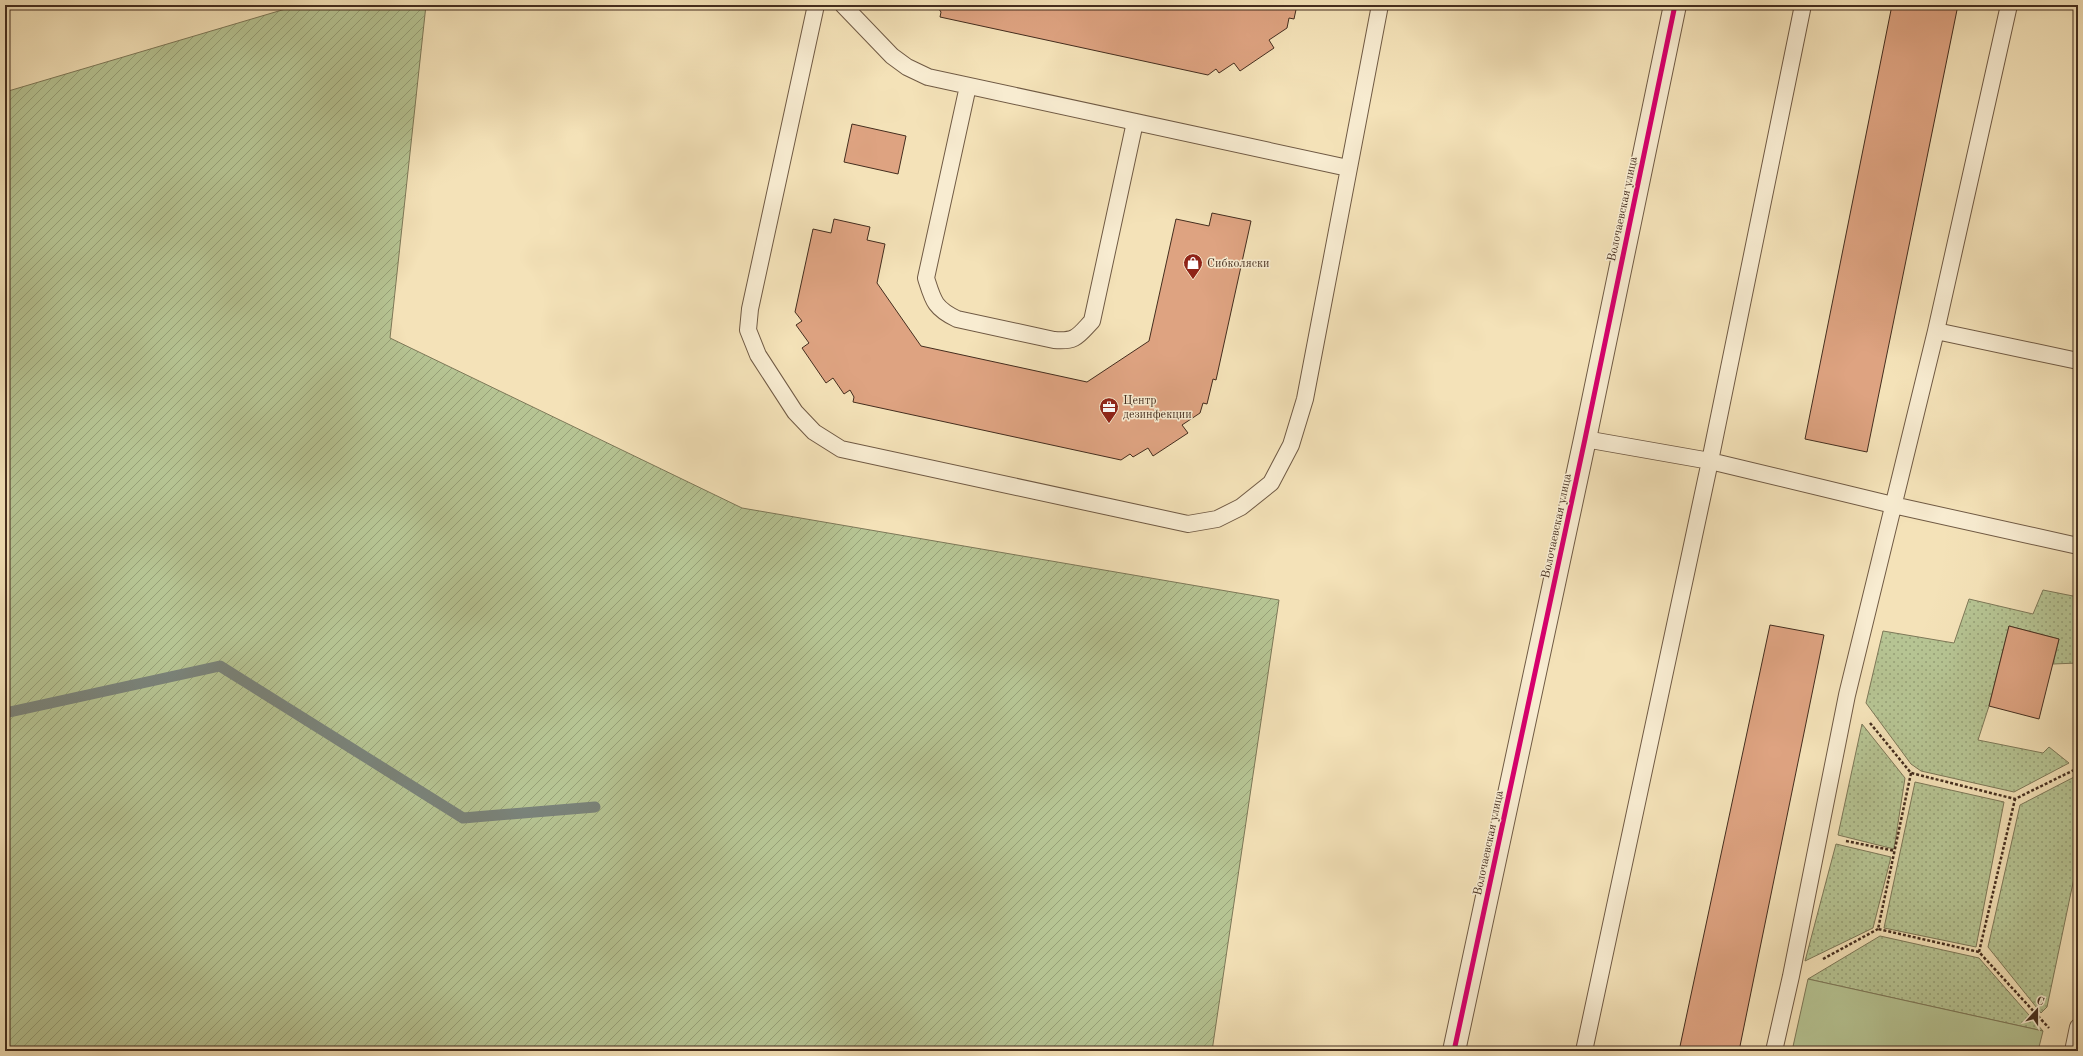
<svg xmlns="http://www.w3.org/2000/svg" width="2083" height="1056" font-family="'Old Standard TT',serif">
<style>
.grass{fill:url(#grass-dots);stroke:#7d7858}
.garden{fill:url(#garden-furrows);stroke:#7d7858}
.pitch{fill:#b6c493;stroke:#7d7858}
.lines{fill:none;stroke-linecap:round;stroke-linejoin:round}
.stream{stroke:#7a837a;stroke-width:11}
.building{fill:#dea381;stroke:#442d1e}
.service-casing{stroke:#705a44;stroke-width:18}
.tertiary-casing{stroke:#705a44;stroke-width:24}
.path{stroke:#442d1e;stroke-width:2.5;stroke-dasharray:3 2;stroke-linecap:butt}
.service{stroke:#f8ecd1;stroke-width:16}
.tertiary{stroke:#f8ecd1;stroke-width:22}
.cycleway-casing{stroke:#f8ecd1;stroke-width:8}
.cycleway{stroke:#d6006c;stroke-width:5}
.labels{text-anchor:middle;stroke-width:3;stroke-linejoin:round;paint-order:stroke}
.street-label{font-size:12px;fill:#442d1e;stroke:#f8ecd1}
.poi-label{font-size:12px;fill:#442d1e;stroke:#f8ecd1;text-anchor:start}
</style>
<defs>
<pattern id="grass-dots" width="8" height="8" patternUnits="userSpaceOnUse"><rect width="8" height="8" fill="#b6c493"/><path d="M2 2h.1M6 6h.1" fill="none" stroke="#96a077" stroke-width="1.8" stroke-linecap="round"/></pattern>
<pattern id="garden-furrows" width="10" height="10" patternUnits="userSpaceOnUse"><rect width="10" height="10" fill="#b6c493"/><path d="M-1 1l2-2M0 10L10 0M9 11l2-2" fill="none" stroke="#96a077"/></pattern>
</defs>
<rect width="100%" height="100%" fill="#f4e2b8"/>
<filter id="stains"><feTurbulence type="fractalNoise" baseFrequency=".005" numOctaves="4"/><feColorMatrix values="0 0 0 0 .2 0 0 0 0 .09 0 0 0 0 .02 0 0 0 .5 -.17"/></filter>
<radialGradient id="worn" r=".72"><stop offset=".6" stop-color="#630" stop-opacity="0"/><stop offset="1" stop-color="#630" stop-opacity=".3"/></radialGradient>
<path class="grass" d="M 2043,590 L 2078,597 L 2078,663 L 2053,664 L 2059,639 L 2009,626 L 1989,706 L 1978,740 L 2043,753 L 2049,747 L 2069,763 L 2014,792 L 1921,771 L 1911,764 L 1866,703 L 1883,631 L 1954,643 L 1969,599 L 2033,614 Z
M 1862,724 L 1905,778 L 1894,849 L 1838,835 Z
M 2078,775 L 2078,859 L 2047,1007 L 2041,1013 L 1988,947 L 2020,805 Z
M 1915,782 L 2004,802 L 1976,947 L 1884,928 Z
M 1836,844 L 1891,857 L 1873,928 L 1805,961 Z
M 1880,936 L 1979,958 L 2043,1031 L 1808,979 Z"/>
<path class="garden" d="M 299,5 L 426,5 L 390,338 L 742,508 L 1279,600 L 1212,1051 L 5,1051 L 5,92 Z"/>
<path class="pitch" d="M 1808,979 L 2043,1031 L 2038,1051 L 1792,1051 Z"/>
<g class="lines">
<path class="stream" d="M 5,713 L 220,666 L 463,818 L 595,807"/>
</g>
<path class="building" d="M 928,5 L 1297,5 L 1294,19 L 1289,18 L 1287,28 L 1269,40 L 1274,48 L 1240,71 L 1234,63 L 1219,73 L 1216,69 L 1208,75 L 940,17 L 941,12 L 936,5 L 931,9 Z
M 1892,5 L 1958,5 L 1867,452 L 1805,439 Z
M 852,124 L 906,136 L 898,174 L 844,162 Z
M 1212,213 L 1251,221 L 1216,380 L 1213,379 L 1207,404 L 1203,403 L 1200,413 L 1182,425 L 1188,433 L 1153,456 L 1148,448 L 1133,457 L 1130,454 L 1121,460 L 853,402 L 854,397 L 850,390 L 844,394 L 833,378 L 826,383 L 802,348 L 809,343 L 796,325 L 802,321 L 795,312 L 813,229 L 831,233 L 834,219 L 870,227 L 867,240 L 885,244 L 877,283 L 921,346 L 1087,382 L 1149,341 L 1176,219 L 1209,226 Z
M 1770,625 L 1824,635 L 1739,1051 L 1679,1051 Z
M 2009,626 L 2059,639 L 2039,719 L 1989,706 Z"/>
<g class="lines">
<defs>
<path id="service" d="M 816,5 L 750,309 L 748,330 L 758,355 L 795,412 L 814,432 L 841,449 L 1188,524 L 1217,519 L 1241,507 L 1271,483 L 1291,445 L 1305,399 L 1380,5
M 843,5 L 892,56 L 907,67 L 928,77 L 1348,168
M 968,86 L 926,278 C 933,300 934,308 957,319 L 1054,340 C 1076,342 1078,336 1092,321 L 1135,122
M 1936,331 L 2078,361
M 1585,439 L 1710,461 L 1893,505 L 2078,546
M 1584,1051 L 1710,461 L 1803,5
M 1774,1051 L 1791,976 L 1847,695 L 1936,331 L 2009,5
M 2073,1051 L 2078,1027"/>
<path id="tertiary" d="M 1454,1051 L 1585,439 L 1675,5"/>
</defs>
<use href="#service" class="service-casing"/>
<use href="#tertiary" class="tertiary-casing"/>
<path class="path" d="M 1870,723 L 1911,773 L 2015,799 L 2078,768
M 1911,773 L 1878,929 L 1979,952 L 2049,1028
M 1846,841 L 1895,851
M 1979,952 L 2015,799
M 1823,959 L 1878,929"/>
<use href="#service" class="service"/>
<use href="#tertiary" class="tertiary"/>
<defs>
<path id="cycleway" d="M 1454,1051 L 1585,439 L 1675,5"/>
</defs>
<use href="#cycleway" class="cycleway-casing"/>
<use href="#cycleway" class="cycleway"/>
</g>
<defs>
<symbol id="shop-pin" viewBox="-11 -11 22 30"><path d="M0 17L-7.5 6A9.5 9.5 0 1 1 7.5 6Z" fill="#8f2418" stroke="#f8ecd1"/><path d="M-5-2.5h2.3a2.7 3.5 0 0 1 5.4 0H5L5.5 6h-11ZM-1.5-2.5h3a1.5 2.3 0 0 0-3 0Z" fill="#fff"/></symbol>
<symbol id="office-pin" viewBox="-11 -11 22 30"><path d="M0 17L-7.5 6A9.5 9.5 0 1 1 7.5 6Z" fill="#8f2418" stroke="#f8ecd1"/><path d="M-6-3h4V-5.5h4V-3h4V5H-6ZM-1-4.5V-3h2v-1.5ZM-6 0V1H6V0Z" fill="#fff"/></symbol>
</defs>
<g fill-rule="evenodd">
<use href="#shop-pin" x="1182" y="252" width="22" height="30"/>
<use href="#office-pin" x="1098" y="396" width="22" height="30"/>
</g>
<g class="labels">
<g class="street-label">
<text transform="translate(1622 209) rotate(-78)" y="4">Волочаевская улица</text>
<text transform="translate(1556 526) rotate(-78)" y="4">Волочаевская улица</text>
<text transform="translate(1488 843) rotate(-78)" y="4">Волочаевская улица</text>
</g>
<g class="poi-label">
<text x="1207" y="267">Сибколяски</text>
<text x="1123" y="404">Центр<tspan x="1123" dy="14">дезинфекции</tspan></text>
</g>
</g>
<rect width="2083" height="1056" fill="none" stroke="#f4e2b8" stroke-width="20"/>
<rect x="6" y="6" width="2071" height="1044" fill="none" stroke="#442d1e" stroke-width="2"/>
<rect x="10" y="10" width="2063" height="1036" fill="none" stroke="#442d1e"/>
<g transform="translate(2037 1010) rotate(21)" stroke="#f8ecd1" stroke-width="3" paint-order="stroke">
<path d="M0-3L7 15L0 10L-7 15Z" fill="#442d1e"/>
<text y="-6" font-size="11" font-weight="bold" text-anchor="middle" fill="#442d1e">С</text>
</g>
<rect width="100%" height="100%" filter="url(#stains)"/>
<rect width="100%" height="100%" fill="url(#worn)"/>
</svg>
